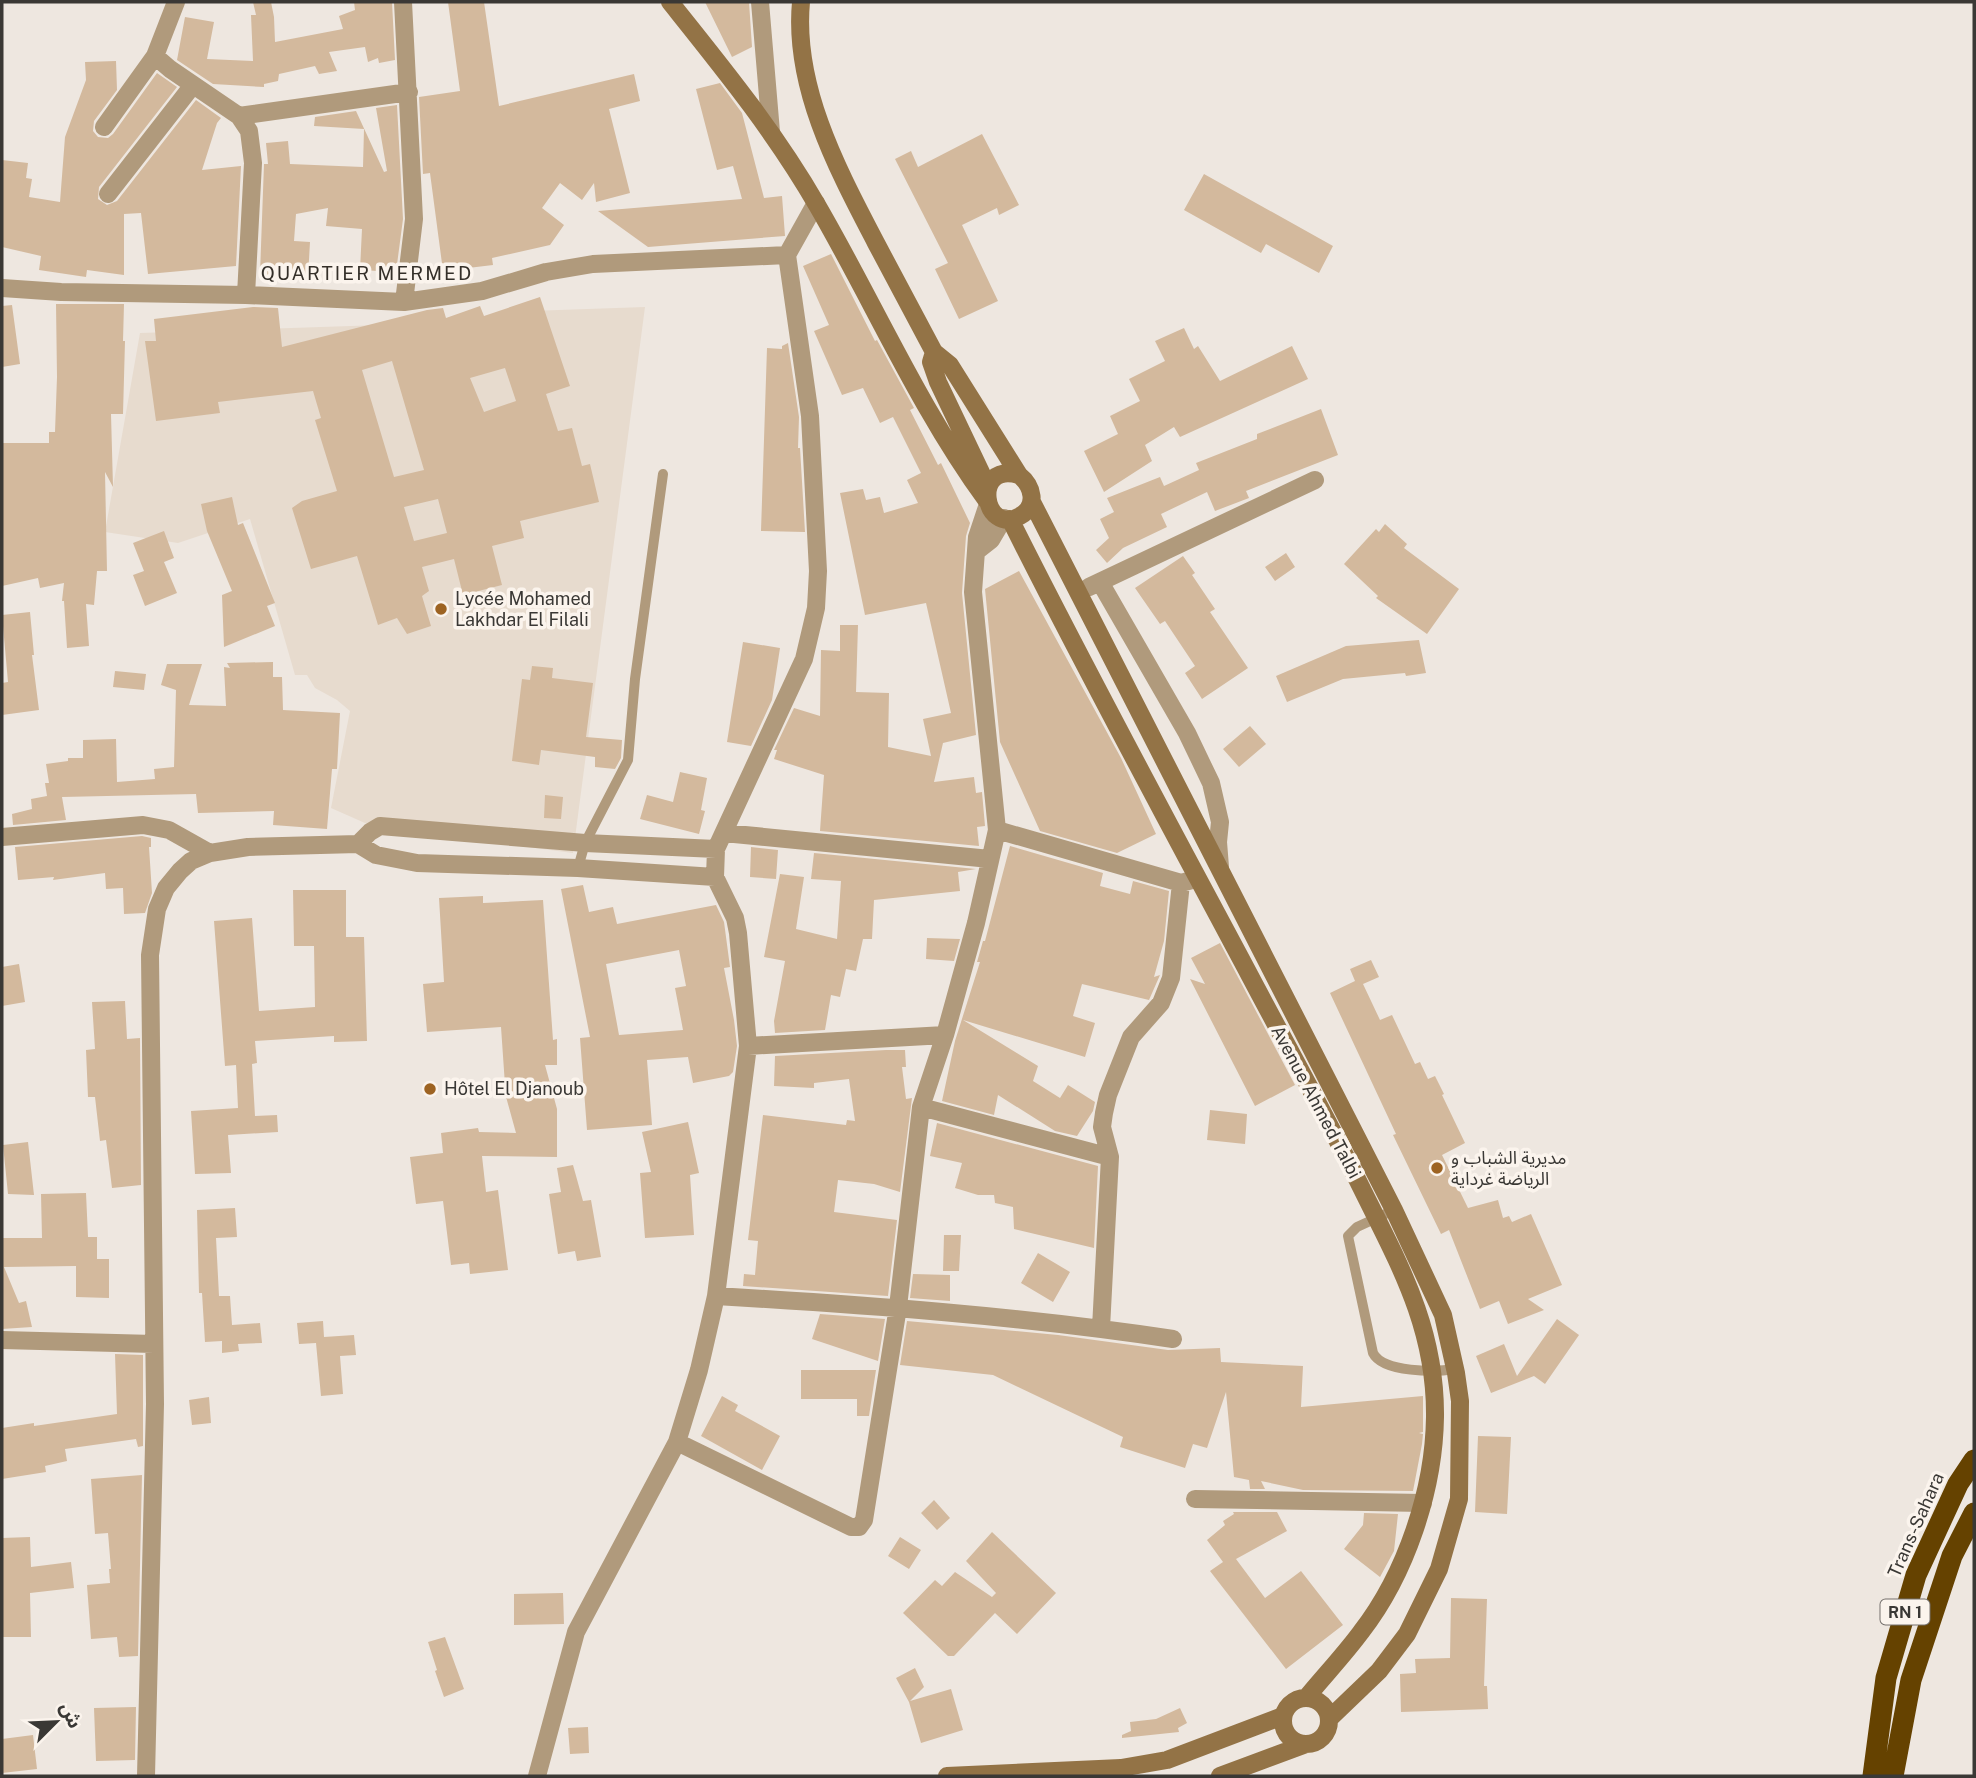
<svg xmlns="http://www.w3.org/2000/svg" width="1976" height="1778" font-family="'Public Sans','Noto Sans Arabic',sans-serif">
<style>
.built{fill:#e7dbce}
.building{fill:#d3b99d;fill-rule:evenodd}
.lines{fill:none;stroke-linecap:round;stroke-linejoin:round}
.lane{stroke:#b09a7c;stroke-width:10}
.street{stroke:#b09a7c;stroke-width:18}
.secondary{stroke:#937346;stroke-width:18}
.highway{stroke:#654200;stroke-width:21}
.poi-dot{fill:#9d6322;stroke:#fbf4ed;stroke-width:2.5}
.labels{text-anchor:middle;stroke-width:7;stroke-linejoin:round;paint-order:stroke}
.shield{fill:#fbf4ed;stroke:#74706c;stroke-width:2}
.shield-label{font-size:16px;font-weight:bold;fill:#3a3835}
.poi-label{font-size:18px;fill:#3a3835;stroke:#fbf4ed;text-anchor:start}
.street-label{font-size:18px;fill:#3a3835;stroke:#fbf4ed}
.neighbourhood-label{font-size:19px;letter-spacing:2px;fill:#342f29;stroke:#fbf4ed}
</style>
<rect width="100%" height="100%" fill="#eee7e0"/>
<path class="built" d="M 645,307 L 573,853 L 374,827 L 331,808 L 350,711 L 337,700 L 315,688 L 307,675 L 295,675 L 250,519 L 178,543 L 105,532 L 140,333 L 410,324 L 530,311 Z"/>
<path class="building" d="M 253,2 L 271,2 L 274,17 L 275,42 L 343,29 L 339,16 L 355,10 L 354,2 L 392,2 L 395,60 L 379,63 L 378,58 L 368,62 L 365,47 L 329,52 L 337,71 L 319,74 L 315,66 L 279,74 L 278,81 L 264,84 L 264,87 L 213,84 L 177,60 L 185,17 L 214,22 L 207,59 L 253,61 L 251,15 L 256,15 Z
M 448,2 L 484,2 L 499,106 L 634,74 L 640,101 L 609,109 L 630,193 L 596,202 L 594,183 L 582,200 L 560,183 L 542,208 L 564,225 L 550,245 L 492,258 L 493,265 L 443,271 L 430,173 L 423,174 L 419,97 L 460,91 Z
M 705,2 L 749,2 L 752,47 L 732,57 Z
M 116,61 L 117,90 L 94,121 L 93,131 L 98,137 L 108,138 L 113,134 L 157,73 L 177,87 L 99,187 L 98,199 L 107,205 L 117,201 L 196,100 L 221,118 L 217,123 L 202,170 L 241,166 L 236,266 L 148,274 L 141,213 L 124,214 L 124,275 L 87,270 L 86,277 L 39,270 L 41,256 L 2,247 L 2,160 L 28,163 L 26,178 L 32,179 L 29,197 L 60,202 L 65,137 L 86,80 L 85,62 Z
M 720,83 L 742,113 L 764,198 L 782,196 L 785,236 L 648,247 L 598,211 L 742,199 L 733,166 L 717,170 L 696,89 Z
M 397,105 L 403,219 L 396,272 L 360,270 L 362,229 L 326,226 L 328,208 L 296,214 L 294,241 L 310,242 L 308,277 L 260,274 L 264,164 L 268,164 L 266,143 L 288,141 L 290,164 L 363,167 L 364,129 L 314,126 L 315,117 L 356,111 L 384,172 L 387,171 L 376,108 Z
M 982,134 L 1019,205 L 999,215 L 997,208 L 962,225 L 998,301 L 959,319 L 935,269 L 948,263 L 895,159 L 911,151 L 918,167 Z
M 1204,174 L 1333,246 L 1319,273 L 1266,244 L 1261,253 L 1184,210 Z
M 831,254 L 875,341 L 877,340 L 914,408 L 910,410 L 938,465 L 941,463 L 970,523 L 966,536 L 962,593 L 976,735 L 943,743 L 934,782 L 974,777 L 976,793 L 982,792 L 985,826 L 977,827 L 979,846 L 820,831 L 824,775 L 774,759 L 777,750 L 774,750 L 794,708 L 820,716 L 821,650 L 840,651 L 840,625 L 858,625 L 856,692 L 889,693 L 888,747 L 931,756 L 923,719 L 951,713 L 926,603 L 865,615 L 840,493 L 863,489 L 866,500 L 880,497 L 884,513 L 918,503 L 907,480 L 921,473 L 893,417 L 880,423 L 863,388 L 842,395 L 814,331 L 829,325 L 803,266 Z
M 540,297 L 570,386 L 546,394 L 558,431 L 572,428 L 582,466 L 590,464 L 599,502 L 520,521 L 524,538 L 492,546 L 502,585 L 463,595 L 454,559 L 422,567 L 429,591 L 422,596 L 431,626 L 407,634 L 397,618 L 378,625 L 357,556 L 311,569 L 292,508 L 302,501 L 337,491 L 315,420 L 321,418 L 313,391 L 218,402 L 220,413 L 156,421 L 145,341 L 156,341 L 154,319 L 253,307 L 278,308 L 282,347 L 427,310 L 443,308 L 446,318 L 480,306 L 484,316 ZM 392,361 L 424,470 L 394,477 L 362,370 ZM 505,368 L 516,401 L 484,412 L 470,378 ZM 438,499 L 447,533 L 414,541 L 404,507 Z
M 56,304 L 124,304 L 123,341 L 125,341 L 123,414 L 111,414 L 113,487 L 105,472 L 107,571 L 97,571 L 94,605 L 86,604 L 89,646 L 67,648 L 64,601 L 62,601 L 64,583 L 40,588 L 38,578 L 2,586 L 2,443 L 49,443 L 49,432 L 55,432 L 57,377 Z
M 12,305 L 20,364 L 2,367 L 2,306 Z
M 1184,328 L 1194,349 L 1198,346 L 1220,381 L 1292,346 L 1308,379 L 1180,437 L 1174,427 L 1145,445 L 1152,461 L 1104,492 L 1084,451 L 1118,434 L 1110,416 L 1140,401 L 1129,379 L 1165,361 L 1155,341 Z
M 788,343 L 799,417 L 798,448 L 800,448 L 805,532 L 761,531 L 767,348 L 782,349 L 782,346 Z
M 1321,409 L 1338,455 L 1246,491 L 1249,498 L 1215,511 L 1207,492 L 1161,514 L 1167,527 L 1123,548 L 1107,563 L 1096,550 L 1109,538 L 1100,519 L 1114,512 L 1107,498 L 1160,477 L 1164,486 L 1199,470 L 1196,463 L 1257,439 L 1257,434 Z
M 232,497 L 238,525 L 243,523 L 275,603 L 267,606 L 275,626 L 224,647 L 222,595 L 232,591 L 207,531 L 201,504 Z
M 1385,524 L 1407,544 L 1404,548 L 1459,589 L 1427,634 L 1376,598 L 1378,596 L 1344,564 L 1376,529 L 1379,532 Z
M 164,531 L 174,558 L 164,562 L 177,593 L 145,606 L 133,575 L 144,571 L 133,543 Z
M 1286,553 L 1295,567 L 1275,581 L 1265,567 Z
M 1183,556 L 1195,573 L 1192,575 L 1215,609 L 1210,612 L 1248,668 L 1202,699 L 1185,673 L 1195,666 L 1165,621 L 1160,624 L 1135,588 Z
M 1019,571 L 1121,758 L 1156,834 L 1117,853 L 1040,831 L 1000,742 L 985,589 Z
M 30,612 L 34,655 L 32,655 L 39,710 L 2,715 L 2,683 L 8,682 L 2,615 Z
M 1419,640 L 1426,673 L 1406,676 L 1405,673 L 1343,679 L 1287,702 L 1276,676 L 1346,646 Z
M 743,642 L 780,648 L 772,700 L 751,746 L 727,742 Z
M 273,662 L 273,677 L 282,677 L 283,710 L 340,713 L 337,769 L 332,769 L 327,829 L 273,825 L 274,811 L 198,813 L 196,794 L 62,797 L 66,820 L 13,825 L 12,814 L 32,809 L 31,799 L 47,796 L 45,783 L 49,783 L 46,764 L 68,761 L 68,758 L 83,758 L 83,740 L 116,739 L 117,782 L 155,779 L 154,769 L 174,767 L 176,690 L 161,685 L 167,664 L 202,664 L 189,705 L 226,706 L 224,667 L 230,668 L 227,663 Z
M 532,666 L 553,668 L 552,678 L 593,683 L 586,737 L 622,740 L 621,758 L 615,769 L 595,767 L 595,757 L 541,750 L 539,765 L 512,761 L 522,679 L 530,680 Z
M 115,671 L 146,674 L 144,690 L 113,687 Z
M 1250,726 L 1266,744 L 1239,767 L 1223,749 Z
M 680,772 L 707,778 L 701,810 L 705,811 L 699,834 L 640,819 L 647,795 L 673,802 Z
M 545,795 L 563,797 L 561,819 L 544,818 Z
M 142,836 L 151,838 L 151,847 L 149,847 L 152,893 L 145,913 L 124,914 L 123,888 L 106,889 L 105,873 L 53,880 L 54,877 L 18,880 L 15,847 Z
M 1010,846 L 1103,873 L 1100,886 L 1130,894 L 1133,881 L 1169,891 L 1164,941 L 1154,977 L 1160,975 L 1149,1000 L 1082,984 L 1073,1016 L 1095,1023 L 1085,1057 L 963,1020 L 1038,1066 L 1033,1081 L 1060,1098 L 1068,1085 L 1095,1102 L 1093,1111 L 1077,1136 L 1055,1131 L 998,1095 L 994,1115 L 942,1101 L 955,1041 L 980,962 L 977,962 L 983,941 L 985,941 Z
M 751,847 L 778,850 L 776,879 L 750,877 Z
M 814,853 L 976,869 L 958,872 L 960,891 L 874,900 L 872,939 L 863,939 L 856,971 L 846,969 L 840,997 L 831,995 L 825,1030 L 775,1033 L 774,1021 L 785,961 L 764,957 L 780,874 L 804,877 L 796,929 L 837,939 L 841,881 L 811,879 Z
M 583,885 L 589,912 L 613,907 L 617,924 L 716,905 L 724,922 L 730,967 L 724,968 L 734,1020 L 737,1046 L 733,1072 L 729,1076 L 693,1083 L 688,1057 L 647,1060 L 652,1125 L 587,1130 L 580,1038 L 590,1037 L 561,889 ZM 679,950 L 686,986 L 675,988 L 683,1030 L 619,1035 L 606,964 Z
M 293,890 L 346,890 L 346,937 L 364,937 L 367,1041 L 334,1042 L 334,1036 L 255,1041 L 257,1063 L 252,1064 L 255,1116 L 277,1115 L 278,1132 L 228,1135 L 231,1173 L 195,1174 L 191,1111 L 238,1108 L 236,1065 L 225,1066 L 214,921 L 252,918 L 259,1011 L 315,1007 L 314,946 L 294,946 Z
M 483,896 L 483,903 L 543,900 L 553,1040 L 557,1039 L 557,1065 L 545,1065 L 557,1109 L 557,1157 L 482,1156 L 486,1192 L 498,1190 L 508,1270 L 470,1274 L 469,1263 L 451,1265 L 443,1201 L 416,1204 L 410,1157 L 443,1153 L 441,1133 L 478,1128 L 479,1132 L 516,1133 L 503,1086 L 505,1085 L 501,1027 L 427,1032 L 423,984 L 444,982 L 439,898 Z
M 927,938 L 960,939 L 954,961 L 926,959 Z
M 1220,943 L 1295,1085 L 1255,1106 L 1190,979 L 1205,984 L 1191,958 Z
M 1371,960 L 1379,977 L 1363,984 L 1380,1020 L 1392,1015 L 1415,1064 L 1420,1062 L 1428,1079 L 1435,1076 L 1444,1094 L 1442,1095 L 1465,1143 L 1442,1155 L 1468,1208 L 1498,1200 L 1503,1218 L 1509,1216 L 1512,1222 L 1531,1214 L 1562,1285 L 1528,1299 L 1544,1310 L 1508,1324 L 1499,1301 L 1480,1309 L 1449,1230 L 1441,1234 L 1393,1135 L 1396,1134 L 1330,993 L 1355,981 L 1350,969 Z
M 19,964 L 25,1002 L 2,1006 L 2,967 Z
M 125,1001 L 127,1039 L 140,1038 L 141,1185 L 112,1188 L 106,1140 L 100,1141 L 95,1097 L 88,1097 L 86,1050 L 95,1049 L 92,1002 Z
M 886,1050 L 905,1050 L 906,1067 L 902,1067 L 906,1099 L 912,1098 L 900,1192 L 874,1184 L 838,1180 L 834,1212 L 897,1220 L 888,1296 L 743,1286 L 744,1274 L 755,1275 L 758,1241 L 748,1240 L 763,1115 L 846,1125 L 847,1120 L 855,1121 L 849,1079 L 814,1083 L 814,1088 L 774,1086 L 775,1056 Z
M 1210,1110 L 1247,1114 L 1245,1144 L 1207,1140 Z
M 688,1122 L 699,1173 L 690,1175 L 694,1235 L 645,1238 L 640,1173 L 651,1172 L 642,1132 Z
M 937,1123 L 1098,1166 L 1094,1248 L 1014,1229 L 1013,1207 L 995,1203 L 994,1195 L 978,1195 L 955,1188 L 962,1163 L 930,1156 Z
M 28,1142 L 34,1195 L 8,1194 L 3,1145 Z
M 573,1165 L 583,1201 L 591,1200 L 601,1257 L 577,1261 L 575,1251 L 558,1254 L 549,1194 L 561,1192 L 557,1168 Z
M 86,1193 L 88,1237 L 97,1237 L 97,1259 L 109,1259 L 109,1298 L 76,1297 L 76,1266 L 4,1267 L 19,1303 L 26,1301 L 32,1327 L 2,1329 L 2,1238 L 42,1238 L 41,1194 Z
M 235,1208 L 237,1237 L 216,1238 L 219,1296 L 230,1296 L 232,1325 L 260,1323 L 262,1343 L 238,1344 L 239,1351 L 222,1353 L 222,1341 L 205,1342 L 202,1293 L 199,1293 L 197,1210 Z
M 944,1235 L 961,1235 L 959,1271 L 943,1271 Z
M 1038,1253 L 1070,1272 L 1053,1302 L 1021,1283 Z
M 913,1274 L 950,1275 L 950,1301 L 910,1298 Z
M 820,1314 L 885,1319 L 878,1361 L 812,1339 Z
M 1557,1319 L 1579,1335 L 1545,1384 L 1534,1376 L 1491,1393 L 1476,1356 L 1504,1344 L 1517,1376 Z
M 323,1321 L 324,1337 L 354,1335 L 356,1355 L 340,1356 L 343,1394 L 321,1396 L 316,1343 L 299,1344 L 297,1323 Z
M 907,1321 L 1058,1335 L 1168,1350 L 1220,1348 L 1221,1362 L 1303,1366 L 1301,1407 L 1423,1396 L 1423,1432 L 1419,1433 L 1423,1434 L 1422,1444 L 1413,1491 L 1303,1490 L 1261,1481 L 1265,1489 L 1250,1489 L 1249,1480 L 1234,1477 L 1226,1392 L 1207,1448 L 1193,1444 L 1185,1468 L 1120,1447 L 1123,1437 L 993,1375 L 900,1365 Z
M 115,1354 L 143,1355 L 143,1446 L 138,1447 L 136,1439 L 65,1449 L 67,1461 L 45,1466 L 46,1472 L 2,1479 L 2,1428 L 34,1423 L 34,1426 L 117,1414 Z
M 801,1370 L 876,1370 L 869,1416 L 857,1416 L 857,1399 L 801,1399 Z
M 722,1396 L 738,1405 L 735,1411 L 780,1436 L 762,1470 L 701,1436 Z
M 209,1397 L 211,1423 L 192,1425 L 189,1400 Z
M 1478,1436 L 1511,1437 L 1507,1514 L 1475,1512 Z
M 142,1475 L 138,1656 L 119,1657 L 117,1637 L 91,1639 L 87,1585 L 110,1583 L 109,1569 L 111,1569 L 108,1533 L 95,1534 L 91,1479 Z
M 934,1500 L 950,1518 L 937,1530 L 921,1513 Z
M 1233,1512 L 1277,1512 L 1287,1531 L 1236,1559 L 1265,1598 L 1301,1571 L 1343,1625 L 1286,1669 L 1210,1571 L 1223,1562 L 1207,1540 L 1225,1525 L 1223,1521 L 1234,1514 Z
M 1364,1513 L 1398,1514 L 1394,1551 L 1380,1577 L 1344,1549 L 1363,1525 Z
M 992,1532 L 1056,1593 L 1017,1634 L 995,1613 L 954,1656 L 948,1656 L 903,1613 L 935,1580 L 942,1586 L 955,1572 L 992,1597 L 996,1593 L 966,1561 Z
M 30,1537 L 31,1567 L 71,1562 L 74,1588 L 30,1593 L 31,1637 L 2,1637 L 2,1538 Z
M 900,1537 L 921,1550 L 909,1569 L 888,1556 Z
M 563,1593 L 564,1624 L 514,1625 L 514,1594 Z
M 1451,1598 L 1487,1599 L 1484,1686 L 1487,1686 L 1488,1709 L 1401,1712 L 1400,1674 L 1416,1673 L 1415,1659 L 1450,1658 Z
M 445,1637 L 464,1689 L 444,1697 L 435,1671 L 437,1670 L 428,1642 Z
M 915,1668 L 924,1687 L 910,1701 L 951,1689 L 963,1730 L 921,1743 L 909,1702 L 896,1678 Z
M 136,1707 L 135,1760 L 96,1761 L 94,1708 Z
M 1180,1708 L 1187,1723 L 1178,1728 L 1179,1732 L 1122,1738 L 1122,1735 L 1131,1731 L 1130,1722 L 1156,1719 Z
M 588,1727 L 589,1753 L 570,1754 L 568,1728 Z
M 33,1735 L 37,1769 L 2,1773 L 2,1739 Z"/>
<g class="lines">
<path class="lane" d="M 578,868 L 585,843 L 628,760 L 635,679 L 663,474
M 1394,1210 L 1357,1227 L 1348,1236 L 1373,1353 C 1383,1373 1436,1372 1455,1369"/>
<path class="street" d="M 176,2 L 155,56 L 170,69 L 239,116 L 249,131 L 253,163 L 246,295
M 403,2 L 414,219 L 404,302
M 760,2 L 771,132
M 239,116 L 409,92
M 104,127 L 155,56
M 108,194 L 193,85
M 2,288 L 61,292 L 246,295 L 404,302 L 482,291 L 546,272 L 593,264 L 787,255
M 977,551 L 991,540 L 1004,518
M 1100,582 L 1187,733 L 1211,783 L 1220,822 L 1218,842 L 1220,867
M 1089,587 L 1315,480
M 997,830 L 1181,883 L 1192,880
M 724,833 L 990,859
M 2,837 L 143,825 L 169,830 L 210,853
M 358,844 L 370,832 L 380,826 L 585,843 L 716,849
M 748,1046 L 945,1035
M 921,1107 L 1110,1157
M 716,1296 C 869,1305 1021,1316 1173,1339
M 1101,1328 L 1110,1157 L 1102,1127 L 1104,1113 L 1108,1095 L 1131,1037 L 1161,1003 L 1171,978 L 1181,883
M 2,1340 L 154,1344
M 677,1442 L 851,1527 L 859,1527 L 864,1520 L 898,1307 L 921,1107 L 945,1035 L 976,923 L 997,830 L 973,592 L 977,537 L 988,504
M 1195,1499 L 1423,1503
M 146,1776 L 155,1404 L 150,955 L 157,909 L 166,888 L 180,871 L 191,861 L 210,853 L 248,847 L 358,844 L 376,855 L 417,863 L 578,868 L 715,877
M 537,1776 L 576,1632 L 677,1442 L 699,1370 L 716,1296 L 748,1046 L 738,933 L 735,918 L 715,877 L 716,849 L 804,659 L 816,608 L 818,571 L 810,416 L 787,255 L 816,203"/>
<path class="secondary" d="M 670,2 C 722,67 775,132 817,205 C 874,303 919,408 987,501
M 801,2 C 793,87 838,170 876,243 C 896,280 915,316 934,352 L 950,365 L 1019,475 C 1033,486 1038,506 1020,516 C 983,537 971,461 1019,475
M 934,352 L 931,362 L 938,382 L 988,487
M 1032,502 L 1394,1210 L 1443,1315 L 1456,1373 L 1460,1401 L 1459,1499 L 1439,1569 L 1407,1634 L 1379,1671 L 1329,1719
M 1010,519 C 1087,673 1169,824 1250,976 C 1287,1046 1326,1116 1361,1187 C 1399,1264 1436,1328 1435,1417 C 1434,1490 1406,1574 1361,1632 C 1344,1655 1324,1676 1306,1698
M1283 1721a23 23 0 1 1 46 0a23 23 0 1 1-46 0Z
M 947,1776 L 1121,1768 L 1167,1760 L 1283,1716
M 1220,1776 L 1306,1744"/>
<path class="highway" d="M 1873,1776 L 1886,1678 L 1916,1575 L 1958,1484 L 1974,1460
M 1893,1776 L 1911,1680 L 1952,1556 L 1974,1513"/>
</g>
<g class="poi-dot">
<circle cx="441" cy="609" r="7"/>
<circle cx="430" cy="1089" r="7"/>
<circle cx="1437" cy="1168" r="7"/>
</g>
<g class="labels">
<rect class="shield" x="1880.5" y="1599.5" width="49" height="25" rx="5"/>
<g class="shield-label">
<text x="1905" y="1618">RN 1</text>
</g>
<g class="poi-label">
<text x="455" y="605">Lycée Mohamed<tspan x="455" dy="21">Lakhdar El Filali</tspan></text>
<text x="444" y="1095">Hôtel El Djanoub</text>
<text x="1451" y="1164">مديرية الشباب و<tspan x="1451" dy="21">الرياضة غرداية</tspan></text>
</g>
<g class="street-label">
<text transform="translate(1316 1102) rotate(62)" y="6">Avenue Ahmed Talbi</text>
<text transform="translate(1916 1525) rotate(-66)" y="6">Trans-Sahara</text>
</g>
<g class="neighbourhood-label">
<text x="367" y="280">QUARTIER MERMED</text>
</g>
</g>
<rect width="1976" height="1778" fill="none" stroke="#3a3835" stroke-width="7"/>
<g transform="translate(56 1722) rotate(66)" stroke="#fbf4ed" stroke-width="5" paint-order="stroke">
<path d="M0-5L12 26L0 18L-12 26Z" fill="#3a3835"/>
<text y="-10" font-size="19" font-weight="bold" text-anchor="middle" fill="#3a3835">ش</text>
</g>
</svg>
